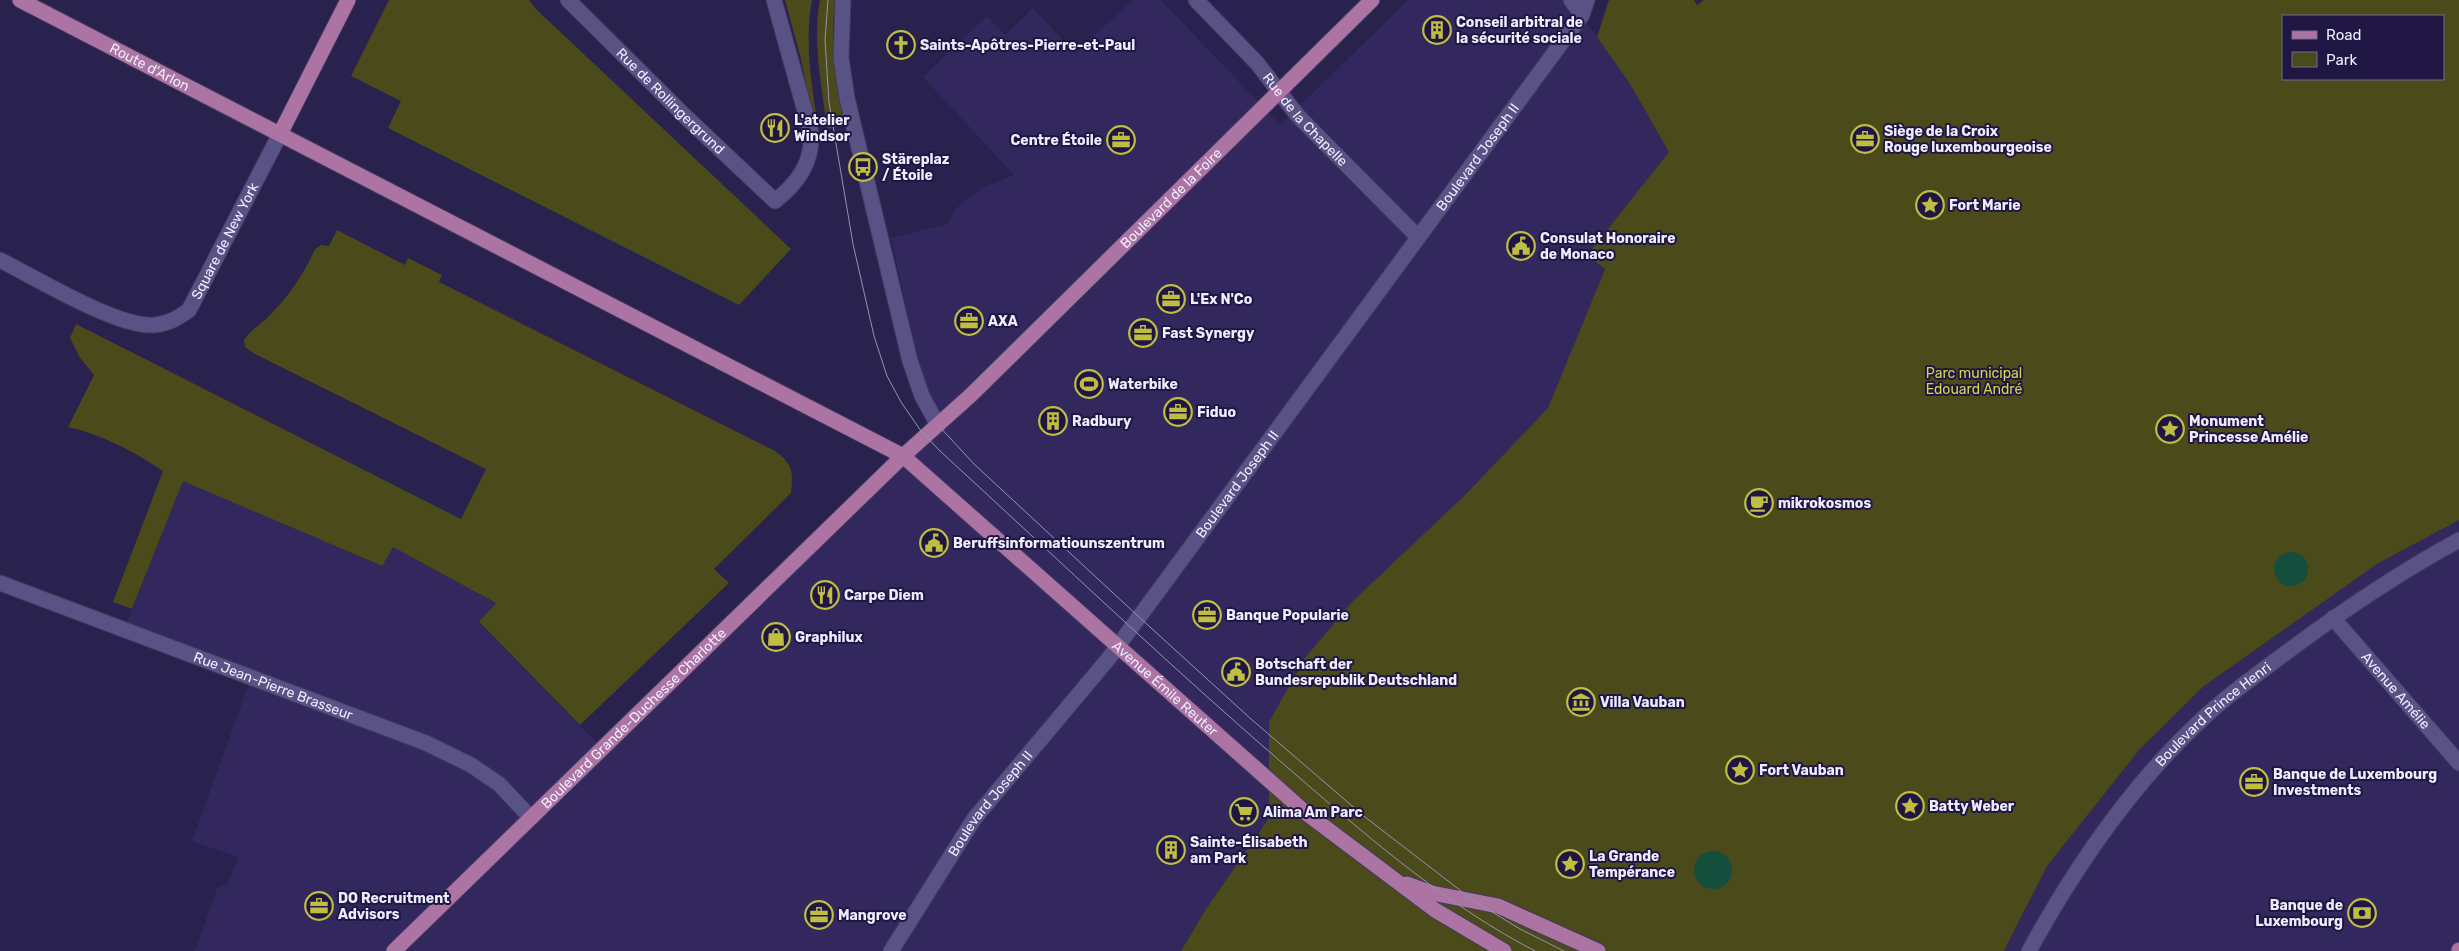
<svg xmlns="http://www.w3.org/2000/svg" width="2459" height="951" font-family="Rubik,sans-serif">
  <rect width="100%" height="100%" fill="#29214e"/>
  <!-- built -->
  <path fill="#32285d" d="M1133 0H1161L1280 125 1408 0H1571L1630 84 1670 152 1587 255 1605 269 1548 408 1465 495 1269 722V818L1206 909 1181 951H195L217 888 228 884 238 857 192 841 251 678 124 630 183 480 381 566 393 547 496 603 479 623 602 748 938 425 918 359 891 238 948 224 954 211 966 199 984 187 1014 175 923 77 987 16 1005 35 1033 8 1075 53Z
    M2459 520V951H2004L2047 866 2140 749 2204 686 2377 564Z"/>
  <!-- green -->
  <path fill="#4a4a1b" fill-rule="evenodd" d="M389 0H529L538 11 791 249 739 305 388 128 401 101 351 76Z
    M785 0H812C804 43 812 89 819 131L813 120 801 59Z
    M820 0H836C828 42 837 84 846 125L827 129C822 87 812 42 820 0Z
    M1609 0H1694L1697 5 1704 0H2459V520L2377 564 2204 686 2140 749 2047 866 2004 951H1181L1206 909 1269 818V722L1305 658 1352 602 1465 495 1548 408 1605 269 1587 255 1669 152 1630 84 1597 37ZM2283 16H2443V79H2283Z
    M337 230 405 265 408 258 442 275 439 282 775 451C793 464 793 471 791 493L714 569 729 583 580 725 479 622 496 603 393 547 382 566 183 481 132 609 113 602 163 471C133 451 103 435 68 427L94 375 80 358 70 338 76 324 461 519 486 469 255 354 245 347 244 340C251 330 261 324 269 316 289 296 304 274 315 249L321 245 329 246Z"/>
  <!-- water -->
  <path fill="#144e3d" d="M2274 569a17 17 0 1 1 34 0a17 17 0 1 1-34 0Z
    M1694 870a19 19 0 1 1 38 0a19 19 0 1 1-38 0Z"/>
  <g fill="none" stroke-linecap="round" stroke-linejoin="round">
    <defs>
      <g id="minor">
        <path id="s1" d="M568 0 687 118 775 201C797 184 813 163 811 133L774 0"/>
        <path d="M843 0 841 58 847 98 910 361 922 396 938 425"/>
        <path id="s2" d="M1196 0 1257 63 1298 116 1418 237"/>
        <path d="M1571 0 1582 15"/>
        <path id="s3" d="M0 260C36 278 118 328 154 325 168 324 178 318 189 310L280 134"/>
        <path id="s4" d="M0 583 426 743 471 765 499 784 531 818"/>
      </g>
      <g id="secondary">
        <path id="s5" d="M2333 618 2459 763"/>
        <path id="s6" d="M891 951 974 819 1109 658 1582 15 1587 0"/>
        <path id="s7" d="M2029 951C2074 869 2128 789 2197 724 2226 696 2259 673 2291 649 2345 609 2400 572 2459 540"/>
      </g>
      <g id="primary">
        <path id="s8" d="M20 0 903 456 1306 813 1435 910 1504 951"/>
        <path d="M280 134 348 0"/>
        <path d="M1407 884 1432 893 1498 906 1598 951"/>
        <path id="s9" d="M394 951 903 456 971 395 1372 0"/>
        <path d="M2459 951V950"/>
      </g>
    </defs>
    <!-- minor casing -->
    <use href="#minor" stroke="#43395f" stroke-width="17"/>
    <!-- secondary casing -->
    <use href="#secondary" stroke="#43395f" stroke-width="17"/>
    <!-- primary casing -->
    <use href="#primary" stroke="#43395f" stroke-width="17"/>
    <!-- minor -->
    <use href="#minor" stroke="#595285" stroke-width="15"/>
    <!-- secondary -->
    <use href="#secondary" stroke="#595285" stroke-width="15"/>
    <!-- primary -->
    <use href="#primary" stroke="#ac74a3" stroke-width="15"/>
    <!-- tram -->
    <path stroke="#9692b0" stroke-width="1" d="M828 0 825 40 829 102 853 244 874 336 887 376 901 402 921 431 940 451C1060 561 1178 674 1302 780 1375 843 1450 907 1535 951
      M938 425 974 464 1139 617 1251 719 1365 817 1474 901 1520 929 1564 951"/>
  </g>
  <!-- icons -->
  <defs>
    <symbol id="building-ring" viewBox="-11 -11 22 22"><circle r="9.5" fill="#201643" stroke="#bfbe41" stroke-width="1.5"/><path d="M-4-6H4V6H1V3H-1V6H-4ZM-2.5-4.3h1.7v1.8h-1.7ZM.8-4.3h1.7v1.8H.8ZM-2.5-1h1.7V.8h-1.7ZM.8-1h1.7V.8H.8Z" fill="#bfbe41"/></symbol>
    <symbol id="church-ring" viewBox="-11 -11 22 22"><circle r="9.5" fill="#201643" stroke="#bfbe41" stroke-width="1.5"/><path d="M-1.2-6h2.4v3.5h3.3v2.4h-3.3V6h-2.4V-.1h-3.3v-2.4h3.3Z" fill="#bfbe41"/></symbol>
    <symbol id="restaurant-ring" viewBox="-11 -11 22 22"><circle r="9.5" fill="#201643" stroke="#bfbe41" stroke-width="1.5"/><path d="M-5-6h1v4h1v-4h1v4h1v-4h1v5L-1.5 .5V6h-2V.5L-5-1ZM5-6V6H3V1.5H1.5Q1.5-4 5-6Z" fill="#bfbe41"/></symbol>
    <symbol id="office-ring" viewBox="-11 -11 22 22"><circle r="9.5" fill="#201643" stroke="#bfbe41" stroke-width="1.5"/><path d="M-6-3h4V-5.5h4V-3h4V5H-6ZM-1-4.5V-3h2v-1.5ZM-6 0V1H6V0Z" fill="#bfbe41"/></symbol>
    <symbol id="bus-ring" viewBox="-11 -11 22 22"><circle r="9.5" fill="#201643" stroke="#bfbe41" stroke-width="1.5"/><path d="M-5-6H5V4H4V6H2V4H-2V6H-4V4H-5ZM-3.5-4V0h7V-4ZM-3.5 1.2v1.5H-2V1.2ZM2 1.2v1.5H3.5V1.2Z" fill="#bfbe41"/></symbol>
    <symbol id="sight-ring" viewBox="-11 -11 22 22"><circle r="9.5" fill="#201643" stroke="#bfbe41" stroke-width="1.5"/><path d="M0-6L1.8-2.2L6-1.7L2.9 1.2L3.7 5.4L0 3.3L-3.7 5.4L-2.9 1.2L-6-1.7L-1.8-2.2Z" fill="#bfbe41"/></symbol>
    <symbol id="civic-ring" viewBox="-11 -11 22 22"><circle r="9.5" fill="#201643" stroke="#bfbe41" stroke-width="1.5"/><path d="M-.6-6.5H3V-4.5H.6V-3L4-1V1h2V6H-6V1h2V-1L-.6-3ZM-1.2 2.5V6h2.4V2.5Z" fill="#bfbe41"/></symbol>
    <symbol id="stadium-ring" viewBox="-11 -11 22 22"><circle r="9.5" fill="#201643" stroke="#bfbe41" stroke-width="1.5"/><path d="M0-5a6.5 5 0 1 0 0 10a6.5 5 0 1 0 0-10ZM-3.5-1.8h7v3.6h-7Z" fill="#bfbe41"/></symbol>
    <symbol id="cafe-ring" viewBox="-11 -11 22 22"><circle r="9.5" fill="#201643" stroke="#bfbe41" stroke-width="1.5"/><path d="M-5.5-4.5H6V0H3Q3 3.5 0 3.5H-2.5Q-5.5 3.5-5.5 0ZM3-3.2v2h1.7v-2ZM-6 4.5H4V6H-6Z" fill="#bfbe41"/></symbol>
    <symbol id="shop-ring" viewBox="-11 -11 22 22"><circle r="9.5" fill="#201643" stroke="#bfbe41" stroke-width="1.5"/><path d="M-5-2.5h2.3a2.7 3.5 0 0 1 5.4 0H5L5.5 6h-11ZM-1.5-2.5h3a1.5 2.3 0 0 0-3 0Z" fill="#bfbe41"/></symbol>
    <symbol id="museum-ring" viewBox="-11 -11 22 22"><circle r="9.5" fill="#201643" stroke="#bfbe41" stroke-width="1.5"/><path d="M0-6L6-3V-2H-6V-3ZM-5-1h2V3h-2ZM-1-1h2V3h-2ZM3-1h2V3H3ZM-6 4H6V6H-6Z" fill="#bfbe41"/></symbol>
    <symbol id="supermarket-ring" viewBox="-11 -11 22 22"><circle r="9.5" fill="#201643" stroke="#bfbe41" stroke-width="1.5"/><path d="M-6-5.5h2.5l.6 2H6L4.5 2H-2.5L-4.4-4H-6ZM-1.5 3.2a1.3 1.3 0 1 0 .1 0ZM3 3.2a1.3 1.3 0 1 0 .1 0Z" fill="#bfbe41"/></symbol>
    <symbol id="bank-ring" viewBox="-11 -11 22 22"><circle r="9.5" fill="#201643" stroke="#bfbe41" stroke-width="1.5"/><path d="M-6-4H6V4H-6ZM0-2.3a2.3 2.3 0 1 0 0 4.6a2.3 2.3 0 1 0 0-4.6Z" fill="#bfbe41"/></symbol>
  </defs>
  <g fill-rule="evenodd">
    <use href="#building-ring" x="1421" y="14" width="32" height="32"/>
    <use href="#church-ring" x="885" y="29" width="32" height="32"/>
    <use href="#restaurant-ring" x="759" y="112" width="32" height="32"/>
    <use href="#office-ring" x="1849" y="123" width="32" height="32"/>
    <use href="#office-ring" x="1105" y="124" width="32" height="32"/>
    <use href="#bus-ring" x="847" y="151" width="32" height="32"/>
    <use href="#sight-ring" x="1914" y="189" width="32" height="32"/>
    <use href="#civic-ring" x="1505" y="230" width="32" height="32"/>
    <use href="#office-ring" x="1155" y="283" width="32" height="32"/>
    <use href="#office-ring" x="953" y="305" width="32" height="32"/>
    <use href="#office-ring" x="1127" y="317" width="32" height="32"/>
    <use href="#stadium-ring" x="1073" y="368" width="32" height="32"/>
    <use href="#office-ring" x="1162" y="396" width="32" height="32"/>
    <use href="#building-ring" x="1037" y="405" width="32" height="32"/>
    <use href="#sight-ring" x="2154" y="413" width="32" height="32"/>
    <use href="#cafe-ring" x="1743" y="487" width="32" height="32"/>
    <use href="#civic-ring" x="918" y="527" width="32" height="32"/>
    <use href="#restaurant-ring" x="809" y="579" width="32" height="32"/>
    <use href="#office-ring" x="1191" y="599" width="32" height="32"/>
    <use href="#shop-ring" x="760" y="621" width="32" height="32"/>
    <use href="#civic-ring" x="1220" y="656" width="32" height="32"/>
    <use href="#museum-ring" x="1565" y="686" width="32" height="32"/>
    <use href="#sight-ring" x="1724" y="754" width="32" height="32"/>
    <use href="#office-ring" x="2238" y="766" width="32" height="32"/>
    <use href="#sight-ring" x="1894" y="790" width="32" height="32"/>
    <use href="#supermarket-ring" x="1228" y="796" width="32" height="32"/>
    <use href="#building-ring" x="1155" y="834" width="32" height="32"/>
    <use href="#sight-ring" x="1554" y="848" width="32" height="32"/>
    <use href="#office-ring" x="303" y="890" width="32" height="32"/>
    <use href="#bank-ring" x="2346" y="897" width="32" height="32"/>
    <use href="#office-ring" x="803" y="899" width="32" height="32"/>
  </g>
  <g text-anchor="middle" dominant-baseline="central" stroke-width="4" stroke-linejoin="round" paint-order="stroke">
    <!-- poi labels -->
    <g font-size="14" font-weight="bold" fill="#eeecff" stroke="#201643" text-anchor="start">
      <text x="1456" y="22">Conseil arbitral de<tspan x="1456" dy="16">la sécurité sociale</tspan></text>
      <text x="920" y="45">Saints-Apôtres-Pierre-et-Paul</text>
      <text x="794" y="120">L'atelier<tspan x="794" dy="16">Windsor</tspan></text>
      <text x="1884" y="131">Siège de la Croix<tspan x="1884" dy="16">Rouge luxembourgeoise</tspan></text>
      <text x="1102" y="140" text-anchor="end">Centre Étoile</text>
      <text x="882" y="159">Stäreplaz<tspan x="882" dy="16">/ Étoile</tspan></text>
      <text x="1949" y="205">Fort Marie</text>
      <text x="1540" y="238">Consulat Honoraire<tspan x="1540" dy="16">de Monaco</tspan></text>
      <text x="1190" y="299">L'Ex N'Co</text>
      <text x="988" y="321">AXA</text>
      <text x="1162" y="333">Fast Synergy</text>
      <text x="1108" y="384">Waterbike</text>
      <text x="1197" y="412">Fiduo</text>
      <text x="1072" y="421">Radbury</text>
      <text x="2189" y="421">Monument<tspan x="2189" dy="16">Princesse Amélie</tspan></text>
      <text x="1778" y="503">mikrokosmos</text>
      <text x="953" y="543">Beruffsinformatiounszentrum</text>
      <text x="844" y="595">Carpe Diem</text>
      <text x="1226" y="615">Banque Popularie</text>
      <text x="795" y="637">Graphilux</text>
      <text x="1255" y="664">Botschaft der<tspan x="1255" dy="16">Bundesrepublik Deutschland</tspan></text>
      <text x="1600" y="702">Villa Vauban</text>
      <text x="1759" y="770">Fort Vauban</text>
      <text x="2273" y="774">Banque de Luxembourg<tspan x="2273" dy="16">Investments</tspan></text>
      <text x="1929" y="806">Batty Weber</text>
      <text x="1263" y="812">Alima Am Parc</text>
      <text x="1190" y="842">Sainte-Élisabeth<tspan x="1190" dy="16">am Park</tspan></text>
      <text x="1589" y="856">La Grande<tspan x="1589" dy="16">Tempérance</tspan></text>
      <text x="338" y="898">DO Recruitment<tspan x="338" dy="16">Advisors</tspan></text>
      <text x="2343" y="905" text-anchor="end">Banque de<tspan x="2343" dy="16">Luxembourg</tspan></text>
      <text x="838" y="915">Mangrove</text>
    </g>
    <!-- street labels -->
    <g font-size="14" fill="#eeecff" stroke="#201643">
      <text stroke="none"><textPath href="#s8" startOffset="146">Route d'Arlon</textPath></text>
      <text stroke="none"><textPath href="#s1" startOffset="144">Rue de Rollingergrund</textPath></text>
      <text stroke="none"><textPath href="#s2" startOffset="162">Rue de la Chapelle</textPath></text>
      <text stroke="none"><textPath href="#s6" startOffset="988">Boulevard Joseph II</textPath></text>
      <text stroke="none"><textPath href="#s9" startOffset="1082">Boulevard de la Foire</textPath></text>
      <text stroke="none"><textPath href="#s3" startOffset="285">Square de New York</textPath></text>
      <text stroke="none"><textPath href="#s6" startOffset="582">Boulevard Joseph II</textPath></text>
      <text stroke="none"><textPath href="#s4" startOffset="292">Rue Jean-Pierre Brasseur</textPath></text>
      <text stroke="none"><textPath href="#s8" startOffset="1344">Avenue Émile Reuter</textPath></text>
      <text stroke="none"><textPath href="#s5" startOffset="96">Avenue Amélie</textPath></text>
      <text stroke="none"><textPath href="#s7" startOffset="302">Boulevard Prince Henri</textPath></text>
      <text stroke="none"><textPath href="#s9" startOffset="334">Boulevard Grande-Duchesse Charlotte</textPath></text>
      <text stroke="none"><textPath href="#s6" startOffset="178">Boulevard Joseph II</textPath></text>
    </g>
    <!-- park labels -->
    <g font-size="14" fill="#d6d549" stroke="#201643">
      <text x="1974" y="373">Parc municipal<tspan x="1974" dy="16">Edouard André</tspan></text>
    </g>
  </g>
  <!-- legend -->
  <rect x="2282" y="15" width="162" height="65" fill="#201643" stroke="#726c8e"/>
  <rect x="2292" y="31" width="25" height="8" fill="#ac74a3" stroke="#726c8e"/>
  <text x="2326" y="40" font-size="15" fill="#eeecff">Road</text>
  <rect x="2292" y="52" width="25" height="15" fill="#4a4a1b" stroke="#726c8e"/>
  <text x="2326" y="65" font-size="15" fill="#eeecff">Park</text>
</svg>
